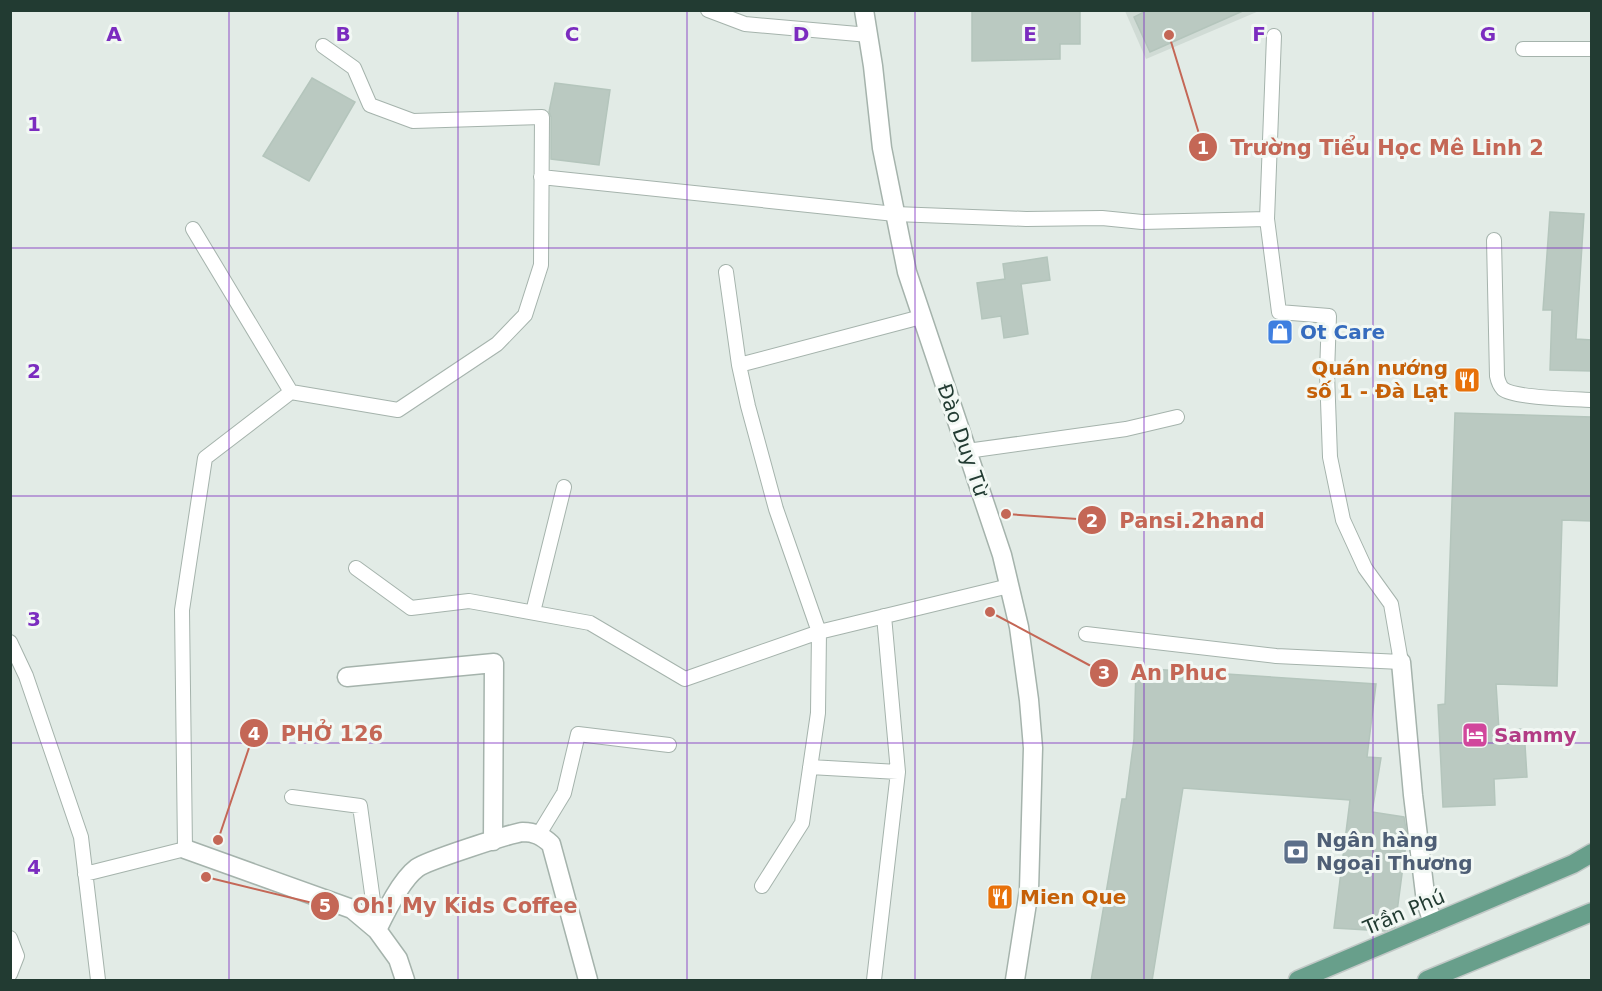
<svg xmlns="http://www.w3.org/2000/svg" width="1602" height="991" font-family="'DejaVu Sans',sans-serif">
  <rect width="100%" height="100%" fill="#e2ebe6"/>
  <!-- built -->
  <path fill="#d0dbd5" d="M1125 11H1259L1146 59Z"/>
  <!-- building -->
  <path fill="#bac9c1" stroke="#b4c5bc" stroke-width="1.5" d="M972 10H1080V44H1060V59L972 61Z
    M1148 10H1245L1150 52 1134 17Z
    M312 78 355 102 309 181 263 156Z
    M555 83 610 90 599 165 551 159V117L549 112Z
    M1550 212 1584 214 1576 339 1592 340V371L1550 370 1552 310H1543Z
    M1047 257 1050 280 1021 284 1028 334 1004 338 1001 316 982 319 977 283 1005 279 1003 264Z
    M1455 413 1592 417V521L1562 520 1557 686 1496 684 1499 730 1524 729 1527 777 1494 779 1495 805 1443 807 1438 705 1445 704Z
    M1136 668 1376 684 1367 757 1381 758 1372 812 1404 817 1407 836 1395 927 1385 931 1334 928 1350 800 1183 788 1152 981H1091L1122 799H1126L1134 739Z"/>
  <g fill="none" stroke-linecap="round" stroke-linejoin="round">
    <defs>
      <path id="service" d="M708 10 745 24 869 35
        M1523 49H1592
        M541 177 895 214 1026 219 1102 218 1142 222 1267 219
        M193 229 291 392
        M1494 240 1497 376C1498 381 1499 385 1503 389 1514 398 1575 399 1592 400
        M726 272 739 365 748 406 776 509 819 632 818 713 802 823 762 886
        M739 365 921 317
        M967 451 1126 429 1177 417
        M356 568 411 608 469 601 590 623 685 679 819 632 1009 586
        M533 612 564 487
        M1086 634 1276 656 1401 662 1391 604 1365 568 1343 520 1330 457 1327 373 1329 316 1279 312 1267 219 1274 36
        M10 642 26 676 81 837 98 980
        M810 767 898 772
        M292 797 360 806 377 930
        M539 834 564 793 578 734 669 745
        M85 874 185 849 182 610 205 458 291 392 398 410 497 344 525 315 541 265 542 117 413 121 370 105 354 68 323 46
        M10 938 17 956 10 974
        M874 980 898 772 884 616"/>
      <path id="minor" d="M864 10 873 66 882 148 907 272 1002 555 1019 627 1029 700 1033 748 1029 890 1015 980
        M1401 662 1413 795 1426 902 1433 923
        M347 677 494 663 493 841
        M185 849 352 909 377 930 398 959 405 980
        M377 930C386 911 401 880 417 868 426 861 512 833 523 832 535 832 542 836 551 844L588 980"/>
      <path id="primary" d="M1298 980 1573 864 1592 853
        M1427 980 1592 912"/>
    </defs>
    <!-- service casing -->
    <use href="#service" stroke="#a5b3ac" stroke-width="16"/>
    <!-- minor casing -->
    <use href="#minor" stroke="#a5b3ac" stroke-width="21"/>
    <!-- primary casing -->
    <use href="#primary" stroke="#c1c8c6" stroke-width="21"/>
    <!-- service -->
    <use href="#service" stroke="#fff" stroke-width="14"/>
    <!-- minor -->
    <use href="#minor" stroke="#fff" stroke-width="18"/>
    <!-- primary -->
    <use href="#primary" stroke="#689f8b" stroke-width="18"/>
  </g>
  <!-- grid -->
  <path fill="none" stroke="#7b2cbf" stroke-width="1.5" stroke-opacity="0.55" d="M229 10V980M458 10V980M687 10V980M915 10V980M1144 10V980M1373 10V980M10 248H1592M10 496H1592M10 743H1592"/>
  <!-- icons -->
  <defs>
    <symbol id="shop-square" viewBox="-11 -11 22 22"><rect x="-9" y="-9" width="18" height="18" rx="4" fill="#3f7fe0" stroke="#f2f8f4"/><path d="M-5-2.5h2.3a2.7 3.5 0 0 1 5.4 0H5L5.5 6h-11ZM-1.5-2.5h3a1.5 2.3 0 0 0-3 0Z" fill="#fff"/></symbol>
    <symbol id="restaurant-square" viewBox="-11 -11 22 22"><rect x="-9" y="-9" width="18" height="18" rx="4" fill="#e8710a" stroke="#f2f8f4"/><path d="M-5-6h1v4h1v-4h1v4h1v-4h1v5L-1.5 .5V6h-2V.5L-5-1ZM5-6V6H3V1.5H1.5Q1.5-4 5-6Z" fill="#fff"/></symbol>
    <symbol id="hotel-square" viewBox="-11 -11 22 22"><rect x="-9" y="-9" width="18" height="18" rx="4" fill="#d1479c" stroke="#f2f8f4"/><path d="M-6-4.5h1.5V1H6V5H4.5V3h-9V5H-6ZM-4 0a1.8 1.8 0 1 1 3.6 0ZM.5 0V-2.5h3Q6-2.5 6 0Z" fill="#fff"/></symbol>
    <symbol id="bank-square" viewBox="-11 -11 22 22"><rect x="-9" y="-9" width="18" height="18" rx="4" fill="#5c6f8a" stroke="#f2f8f4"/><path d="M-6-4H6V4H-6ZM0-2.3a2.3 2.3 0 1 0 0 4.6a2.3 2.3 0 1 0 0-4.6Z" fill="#fff"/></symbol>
  </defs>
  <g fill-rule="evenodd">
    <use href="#shop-square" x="1265" y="317" width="30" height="30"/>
    <use href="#restaurant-square" x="1452" y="365" width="30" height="30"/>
    <use href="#hotel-square" x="1460" y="720" width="30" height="30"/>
    <use href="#bank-square" x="1281" y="837" width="30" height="30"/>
    <use href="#restaurant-square" x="985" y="882" width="30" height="30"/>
  </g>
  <g text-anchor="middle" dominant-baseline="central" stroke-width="6" stroke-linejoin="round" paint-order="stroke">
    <!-- shop labels -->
    <g font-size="20" font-weight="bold" fill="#366cbe" stroke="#f2f8f4" text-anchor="start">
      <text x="1300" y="332">Ot Care</text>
    </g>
    <!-- food labels -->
    <g font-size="20" font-weight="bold" fill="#c56008" stroke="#f2f8f4" text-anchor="end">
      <text x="1448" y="368">Quán nướng<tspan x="1448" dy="23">số 1 - Đà Lạt</tspan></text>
      <text x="1020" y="897" text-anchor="start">Mien Que</text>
    </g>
    <!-- street labels -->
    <g font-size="20" fill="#223b32" stroke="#f2f8f4">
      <text transform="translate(963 440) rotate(71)">Đào Duy Từ</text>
      <text transform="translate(1404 912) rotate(-23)">Trần Phú</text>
    </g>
    <!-- hotel labels -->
    <g font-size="20" font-weight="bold" fill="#b23c85" stroke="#f2f8f4" text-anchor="start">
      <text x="1494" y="735">Sammy</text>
    </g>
    <!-- service labels -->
    <g font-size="20" font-weight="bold" fill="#4e5e75" stroke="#f2f8f4" text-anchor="start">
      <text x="1316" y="840">Ngân hàng<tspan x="1316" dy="23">Ngoại Thương</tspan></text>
    </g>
  </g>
  <g font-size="20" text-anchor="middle" font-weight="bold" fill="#7b2cbf" stroke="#f2f8f4" stroke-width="6" stroke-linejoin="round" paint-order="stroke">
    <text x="114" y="41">A</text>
    <text x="343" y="41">B</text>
    <text x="572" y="41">C</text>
    <text x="801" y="41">D</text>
    <text x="1030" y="41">E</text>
    <text x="1259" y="41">F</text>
    <text x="1488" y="41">G</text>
    <text x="34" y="131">1</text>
    <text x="34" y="378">2</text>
    <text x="34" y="626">3</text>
    <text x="34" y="874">4</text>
  </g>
  <!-- callouts -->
  <path fill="none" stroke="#c46756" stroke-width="2" d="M1169 35L1203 147M1006 514L1092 520M990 612L1104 673M218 840L254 733M206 877L325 906"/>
  <g fill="#c46756" stroke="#f2f8f4" stroke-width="2">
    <circle cx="1169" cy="35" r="6"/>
    <circle cx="1006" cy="514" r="6"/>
    <circle cx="990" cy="612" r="6"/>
    <circle cx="218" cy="840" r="6"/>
    <circle cx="206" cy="877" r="6"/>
    <circle cx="1203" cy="147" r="15"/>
    <circle cx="1092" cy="520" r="15"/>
    <circle cx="1104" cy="673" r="15"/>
    <circle cx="254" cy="733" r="15"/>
    <circle cx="325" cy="906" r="15"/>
  </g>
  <g font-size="18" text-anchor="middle" font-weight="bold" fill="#fff">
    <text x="1203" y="154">1</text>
    <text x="1092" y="527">2</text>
    <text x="1104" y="679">3</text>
    <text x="254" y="740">4</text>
    <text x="325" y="912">5</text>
  </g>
  <g font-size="21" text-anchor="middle" font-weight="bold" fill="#c46756" stroke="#f2f8f4" stroke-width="6" stroke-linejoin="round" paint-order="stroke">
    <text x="1387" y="155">Trường Tiểu Học Mê Linh 2</text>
    <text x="1192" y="528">Pansi.2hand</text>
    <text x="1179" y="680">An Phuc</text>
    <text x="332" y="741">PHỞ 126</text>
    <text x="465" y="913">Oh! My Kids Coffee</text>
  </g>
  <!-- border -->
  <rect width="1602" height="991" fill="none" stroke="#223b32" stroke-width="24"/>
</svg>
